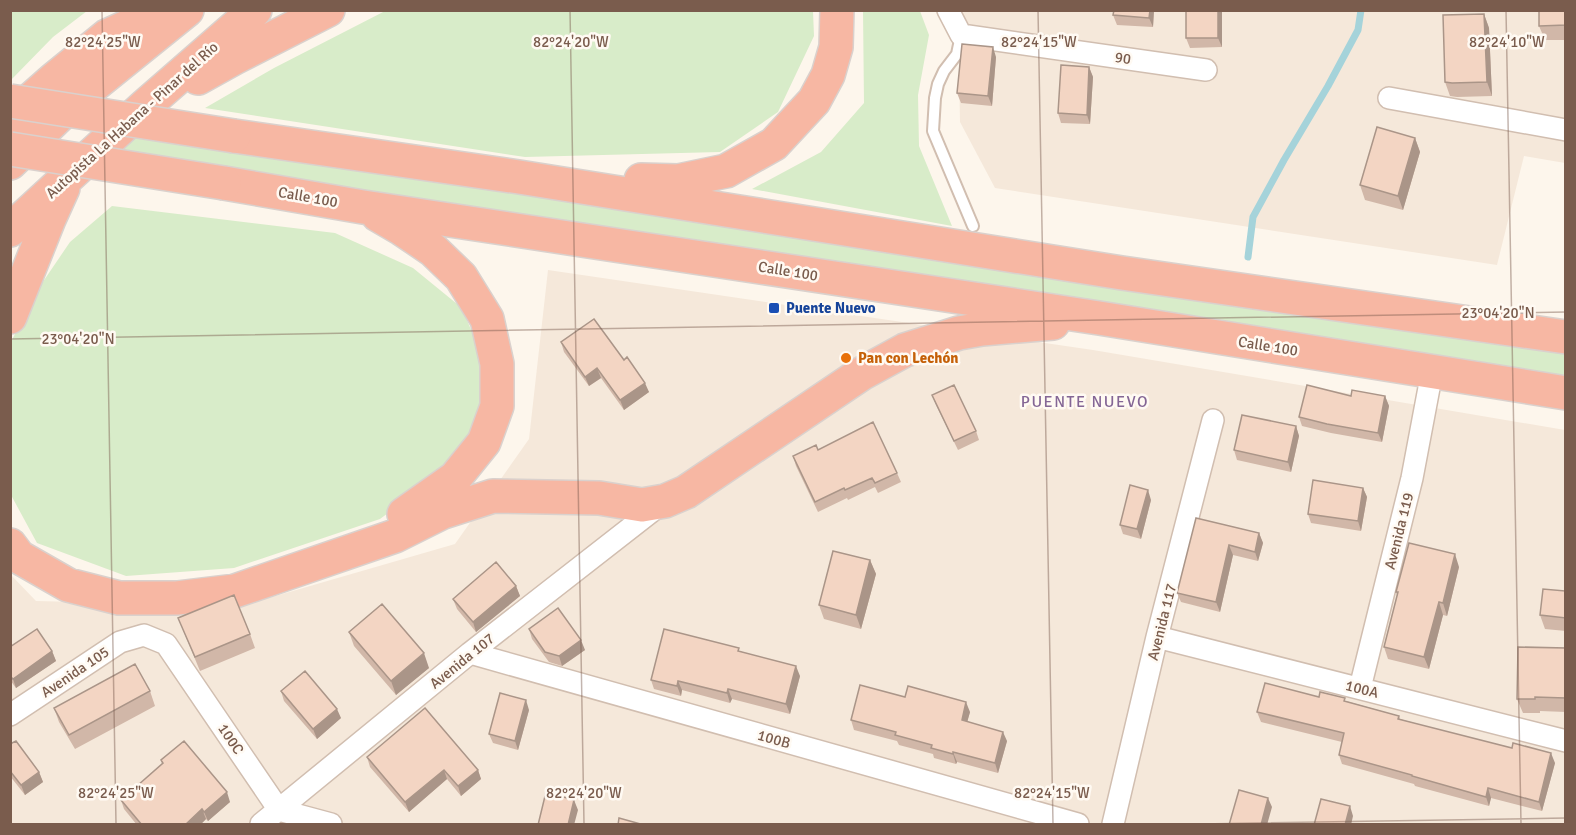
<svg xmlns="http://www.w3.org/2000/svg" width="1576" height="835" font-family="Signika,sans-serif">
  <rect width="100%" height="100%" fill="#fdf6ec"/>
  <!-- residential -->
  <path fill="#f5e8da" d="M958 11H1565V163L1524 156 1497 265 995 188 960 122Z
    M548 270 1093 350 1565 430V824H11L10 574 36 601 241 606 455 544 529 439Z"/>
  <!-- green -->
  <path fill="#d8ecc9" d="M11 10H87V11L53 37 11 80Z
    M387 10 813 11 814 36 778 112 720 152 525 157 205 108 274 68Z
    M863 11H920L929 35 918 95 919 146 952 226 752 189 821 152 864 103Z
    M137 134 1565 350V381L118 152Z
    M112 206 335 233 413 268 462 308 481 354 483 398 470 438 426 485 380 519 234 568 126 576 37 543 11 495 10 347 12 340 36 292 70 242Z"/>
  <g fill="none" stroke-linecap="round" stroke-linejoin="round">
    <!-- stream -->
    <path stroke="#a5d3da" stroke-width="7" d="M1248 257 1253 217 1284 160 1328 86 1358 30 1361 10"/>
    <defs>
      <path id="lane" d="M961 35 957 54 944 71 938 84 935 98 933 131 973 226"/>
      <path id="street" d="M948 10 961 35 1206 70
        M1389 98 1566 130
        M1157 637 1566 741
        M470 653 1078 824
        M1360 688 1412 478 1432 372
        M10 715 120 642 144 635 166 644 279 810 331 824
        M261 824 470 653 661 504
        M1113 824 1157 637 1213 420"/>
      <path id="highway" d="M198 78 234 58 328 10
        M10 118 53 80 107 36 164 10
        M234 136 519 177 1122 273 1566 337
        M10 163 73 102 187 10
        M641 180 678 181 726 171 774 144 814 101 828 75 836 47 837 10
        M224 183 363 207 1099 318 1566 393
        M378 215 402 229 433 250 461 277 487 319 497 364V406L484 442 455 478 404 514
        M10 230 146 105 255 10
        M10 317 49 219 63 188
        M10 545 19 557 68 585 119 598H177L235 591 395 536 443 512 493 496 599 498 642 505 665 501 686 492 861 374 905 350 959 333 982 329 1053 323"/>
    </defs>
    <!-- lane casing -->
    <use href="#lane" stroke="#d1beb0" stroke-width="14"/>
    <!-- street casing -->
    <use href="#street" stroke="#d1beb0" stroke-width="24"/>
    <!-- highway casing -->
    <use href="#highway" stroke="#dad1cd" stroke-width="36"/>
    <!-- lane -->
    <use href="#lane" stroke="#fff" stroke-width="10"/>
    <!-- street -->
    <use href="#street" stroke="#fff" stroke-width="21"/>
    <!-- highway -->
    <use href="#highway" stroke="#f7b7a3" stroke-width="33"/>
    <defs>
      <path id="highway-bridge" d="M10 101 234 136
        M10 149 224 183"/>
    </defs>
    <!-- highway-bridge casing -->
    <use href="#highway-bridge" stroke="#dad1cd" stroke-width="36" stroke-linecap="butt"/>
    <!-- highway-bridge -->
    <use href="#highway-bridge" stroke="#f7b7a3" stroke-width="33"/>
  </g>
  <!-- wall -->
  <path fill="#d1b7a8" d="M1154 10 1153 27 1117 25 1113 15Z
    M1222 10V47L1190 48 1186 38Z
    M1566 10V40H1545L1539 26Z
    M1484 14 1489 28 1492 96 1457 97 1450 96 1445 82Z
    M996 57 992 106 961 103 957 93Z
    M1089 67 1093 77 1090 124 1061 123 1058 113Z
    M1415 138 1420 152 1403 210 1365 200 1360 185Z
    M561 342 624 360 649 392 624 410 601 378 589 386 564 352Z
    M932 395 976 431 979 440 958 450 936 405Z
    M1351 396H1385L1389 406 1382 442 1331 433 1302 426 1299 417Z
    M1296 426 1299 436 1291 472 1237 460 1234 450Z
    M818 450 897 473 901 482 878 493 875 487 848 500 847 498 818 512 796 466 793 456Z
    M1363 488 1367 497 1361 531 1311 523 1308 514Z
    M1151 500 1141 539 1123 534 1120 525Z
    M1196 518 1259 533 1263 543 1258 561 1233 555 1220 612 1181 602 1177 593Z
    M870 560 876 574 861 629 824 619 819 605Z
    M1459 567 1447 616 1443 615 1429 669 1388 659 1384 647 1397 595 1396 592Z
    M516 586 520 596 476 632 457 609 453 599Z
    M1566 587V631L1545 629 1540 615 1565 591Z
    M178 618 250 634 255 648 200 671Z
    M529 629 585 650 562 666 549 662 532 639Z
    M349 632 429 668 396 695 354 646Z
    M10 647 52 651 56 661 16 688 10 680Z
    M1566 648V712L1540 711V713H1523L1517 699Z
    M740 651 800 676 790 714 732 699 730 703 682 690 681 696 654 689 651 680Z
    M150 691 155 706 75 749 59 722 54 708Z
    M281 691 341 718 317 739 284 701Z
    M905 697 970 712 967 722 1007 741 998 773 957 762 956 764 934 758 933 754 899 745 897 741 854 730 851 720Z
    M1346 701 1399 716 1400 719 1555 763 1542 811 1491 798 1489 806 1415 786 1414 784 1342 764 1339 755 1342 742 1261 722 1257 712Z
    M529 710 518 750 493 743 489 734Z
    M10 744 39 772 43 782 25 795 10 776Z
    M367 757 478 770 481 779 461 796 447 779 409 812 370 767Z
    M161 760 230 802 208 821 206 819 200 825H137L124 809 121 800 162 764Z"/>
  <!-- shaded-wall -->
  <path fill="#aa9588" d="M1150 10H1154L1153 27 1149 18Z
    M1218 10H1222V47L1218 38Z
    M1484 14 1489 28 1492 96 1487 82Z
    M993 47 996 57 992 106 988 96Z
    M1089 67 1093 77 1090 124 1087 115Z
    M1415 138 1420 152 1403 210 1398 196Z
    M597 368 601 378 589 386 585 377Z
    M645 383 649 392 624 410 620 400Z
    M1385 396 1389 406 1382 442 1378 433Z
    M1296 426 1299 436 1291 472 1288 462Z
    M1363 488 1367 497 1361 531 1358 521Z
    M1148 490 1151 500 1141 539 1137 529Z
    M1259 533 1263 543 1258 561 1255 552Z
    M1229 545 1233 555 1220 612 1216 602Z
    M1455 554 1459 567 1447 616 1443 603Z
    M870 560 876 574 861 629 856 615Z
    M516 586 520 596 476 632 473 622Z
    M1439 602 1443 615 1429 669 1424 657Z
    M581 640 585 650 562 666 559 656Z
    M52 651 56 661 16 688 13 679Z
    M424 653 429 668 396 695 391 681Z
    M796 666 800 676 790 714 786 704Z
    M678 681 682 690 681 696 677 686Z
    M728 689 732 699 730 703 727 693Z
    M526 700 529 710 518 750 515 741Z
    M966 702 970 712 965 730 962 720Z
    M337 709 341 718 317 739 313 729Z
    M1003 732 1007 741 998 773 995 763Z
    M953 752 957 762 956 764 953 754Z
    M1551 753 1555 763 1542 811 1539 802Z
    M444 770 447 779 409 812 405 802Z
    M478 770 481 779 461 796 458 786Z
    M39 772 43 782 25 795 21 785Z
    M1488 788 1491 798 1489 806 1486 797Z
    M227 792 230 802 208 821 204 812Z
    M1268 798 1272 807 1267 825H1261Z
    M574 800 578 810 574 825H568Z
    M1350 806 1353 816 1351 825H1345Z
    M202 809 206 819 200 825H185Z"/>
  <!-- building -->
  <path fill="#f3d5c3" stroke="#aa9588" stroke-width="1.5" d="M1114 10H1150L1149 18 1113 15Z
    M1186 10H1218V38H1186Z
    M1539 10H1566V25L1539 26Z
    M1484 14 1487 82 1452 83 1445 82 1443 15Z
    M962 44 993 47 988 96 957 93Z
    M1061 65 1089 67 1087 115 1058 113Z
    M1377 127 1415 138 1398 196 1360 185Z
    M594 319 624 360 627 357 645 383 620 400 597 368 585 377 561 342Z
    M954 385 976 431 954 441 932 395Z
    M1307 385 1351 396 1352 390 1385 396 1378 433 1327 424 1299 417Z
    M1242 415 1296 426 1288 462 1234 450Z
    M873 422 897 473 875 483 872 478 845 490 844 488 815 502 793 456 816 445 818 450Z
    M1313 480 1363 488 1358 521 1308 514Z
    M1130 485 1148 490 1137 529 1120 525Z
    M1196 518 1259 533 1255 552 1229 545 1216 602 1177 593Z
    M1409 543 1455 554 1443 603 1439 602 1424 657 1384 647 1398 592H1396Z
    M833 551 870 560 856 615 819 605Z
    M496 562 516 586 473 622 453 599Z
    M1566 587V618L1540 615 1543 589 1565 591Z
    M234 595 250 634 195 657 178 618Z
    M382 604 424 653 391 681 349 632Z
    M558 608 581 640 559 656 545 652 529 629Z
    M37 629 52 651 13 679 10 676V647Z
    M664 629 739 648 738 651 796 666 786 704 728 689 727 693 678 681 677 686 651 680Z
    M1518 647 1566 648V698L1535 697V699H1517Z
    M135 664 150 691 69 735 54 708Z
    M305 671 337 709 313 729 281 691Z
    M1265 683 1319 697 1320 692 1345 698 1344 701 1399 716 1398 719 1512 748 1513 743 1551 753 1539 802 1488 788 1486 797 1412 776V775L1339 755 1344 733 1257 712Z
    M860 685 905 697 908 686 966 702 962 720 1003 732 995 763 953 752V754L931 748 932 745 895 735 896 732 851 720Z
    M500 693 526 700 515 741 489 734Z
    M425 708 478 770 458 786 444 770 405 802 367 757Z
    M16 741 39 772 21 785 10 771V744Z
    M184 741 227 792 204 812 202 809 185 825H142L121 800 163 763 161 760Z
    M1239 790 1268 798 1261 825H1229Z
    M546 792 574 800 568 825H538Z
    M1321 799 1350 806 1345 825H1314Z
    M619 818 644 825H618Z"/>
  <!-- ticks -->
  <path fill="none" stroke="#7a5c4d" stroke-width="1.5" stroke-opacity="0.45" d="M102 10 116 824M570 10 584 824M1038 10 1053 824M1506 10 1521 824M10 339 1566 312M1200 824 1566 818"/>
  <!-- markers -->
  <rect fill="#1a4fb4" stroke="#fffaf3" stroke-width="2" x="768" y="302" width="12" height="12" rx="3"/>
  <circle fill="#e8710a" stroke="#fffaf3" stroke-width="2" cx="846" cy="358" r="6"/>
  <g text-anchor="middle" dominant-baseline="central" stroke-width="5" stroke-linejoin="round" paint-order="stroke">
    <!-- street labels -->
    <g font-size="15" fill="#7a5c4d" stroke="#fffaf3">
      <text transform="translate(1123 58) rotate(8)">90</text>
      <text transform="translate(132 120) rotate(-42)">Autopista La Habana - Pinar del Río</text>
      <text transform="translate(308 197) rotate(10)">Calle 100</text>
      <text transform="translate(788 271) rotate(9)">Calle 100</text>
      <text transform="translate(1268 346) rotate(9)">Calle 100</text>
      <text transform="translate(1399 531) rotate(-76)">Avenida 119</text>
      <text transform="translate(1162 622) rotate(-76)">Avenida 117</text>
      <text transform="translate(462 661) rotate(-39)">Avenida 107</text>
      <text transform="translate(75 672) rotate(-34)">Avenida 105</text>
      <text transform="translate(1362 689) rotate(14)">100A</text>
      <text transform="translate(231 739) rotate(56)">100C</text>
      <text transform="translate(774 739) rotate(16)">100B</text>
    </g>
    <!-- transit labels -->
    <g font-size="15" font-weight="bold" fill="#164399" stroke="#fffaf3" text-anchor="start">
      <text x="786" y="308">Puente Nuevo</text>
    </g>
    <!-- food labels -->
    <g font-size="15" font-weight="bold" fill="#c56008" stroke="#fffaf3" text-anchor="start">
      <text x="858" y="358">Pan con Lechón</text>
    </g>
    <!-- neighbourhood labels -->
    <g font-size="16" letter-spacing="1.5" fill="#846695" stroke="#fffaf3">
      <text x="1085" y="402">PUENTE NUEVO</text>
    </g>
  </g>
  <g font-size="15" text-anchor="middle" fill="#7a5c4d" stroke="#fffaf3" stroke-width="5" stroke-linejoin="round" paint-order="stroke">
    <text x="103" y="47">82°24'25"W</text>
    <text x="571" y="47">82°24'20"W</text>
    <text x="1039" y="47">82°24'15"W</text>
    <text x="1507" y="47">82°24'10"W</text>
    <text x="1498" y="318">23°04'20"N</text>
    <text x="78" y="344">23°04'20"N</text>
    <text x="116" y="798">82°24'25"W</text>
    <text x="584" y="798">82°24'20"W</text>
    <text x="1052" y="798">82°24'15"W</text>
  </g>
  <!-- border -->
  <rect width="1576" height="835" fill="none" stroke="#7a5c4d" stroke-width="24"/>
</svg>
